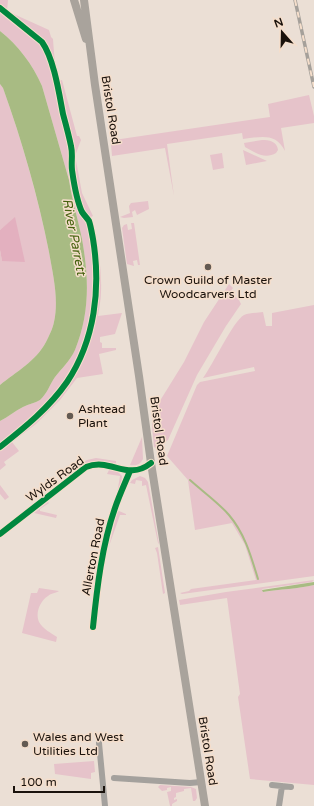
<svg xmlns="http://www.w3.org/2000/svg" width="314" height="806" font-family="'Varela Round',sans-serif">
  <rect width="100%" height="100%" fill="#ebdfd5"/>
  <!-- green -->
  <path fill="#e6c3ca" d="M0 0H8L7 11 49 30 51 37 53 39C54 54 55 66 59 81L62 80 77 136H79L81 140 75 156 77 166 82 193 93 216 91 217C97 241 102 266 101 292 101 300 99 308 98 316L122 313 115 334 100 337V342L102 343V348H116V350L99 354 103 374 77 378 60 400 36 424 12 442 19 451 4 462 6 465 0 470V421C8 417 15 411 23 407 29 404 35 403 40 400 47 394 50 384 55 377 62 368 70 361 75 350 90 313 89 278 82 239 78 219 72 200 69 180L42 86C33 65 18 45 0 31V11L2 13 4 12 0 7Z
    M0 84 3 88C22 141 38 197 49 252 53 275 59 299 54 322 53 328 49 336 46 342 36 361 16 372 0 385V250L2 261 15 218 0 230Z
    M309 95 314 116V123L281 128 285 151C276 132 260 137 243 139L242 133 167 144 174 196 165 148 112 156 111 144 115 143 114 140 270 117 268 104Z
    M262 140C269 140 277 141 278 150L276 153C265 160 254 152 245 147L244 143Z
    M243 150 267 161 246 165Z
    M222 153 224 168 213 170 210 155Z
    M148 201 149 209 137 215 135 210 132 212 133 217 124 218 120 217 130 213 129 206 131 203Z
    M131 223H134L140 265H138L137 260 133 261 134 266 127 264 122 228 124 225 127 224 128 230 132 229Z
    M229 284 233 288 230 292 239 300 241 304 226 326 197 375 168 440 156 448 154 447 152 426 153 412 184 362 204 322Z
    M314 305V576L182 594 180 593 189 591 191 589 256 580 245 545 232 523 195 530 188 480 167 456 197 385 200 382 255 371 254 367 203 378C213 365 233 321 244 315 249 313 257 313 263 312L266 326H272V313Z
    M142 437 143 459C140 465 136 466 130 465Z
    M96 458 116 461V463L114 464C108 462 102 460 95 461 88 461 83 468 77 466L87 460Z
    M109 470 118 472 122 476 121 486 117 494 120 476 107 474Z
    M140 476 145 478 148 482 159 544 158 543 146 485 142 486V481L136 480 135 484 130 483 132 480Z
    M0 485 9 497 5 500 0 494Z
    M48 502 49 503 40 509V511L57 515 56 518 34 513Z
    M119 511 126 514V515H120L109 546 117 512Z
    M158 547 165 593 163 594 157 553 155 548Z
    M314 580 312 582 262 589 264 592C280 589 298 589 314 585V785L250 779 238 697 240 694 227 598 180 605 179 600 226 592Z
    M39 588 59 591C56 593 51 593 48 596 40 601 35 613 39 622 43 629 51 633 57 637L56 642 22 633 31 593H37Z
    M94 761 95 772 91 773V779L55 774 54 764Z
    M160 785 191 787 196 789 197 798 195 801H193L191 788 184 789V791L176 793V797L174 798V800L177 799V801L172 804V806H170L167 792 171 791V787L167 788V790L162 791 158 787Z"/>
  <!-- forest -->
  <path fill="#e3b0bf" d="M15 217 25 262 2 261 0 250V230Z"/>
  <!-- water -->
  <path fill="#a8bb83" d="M0 31C18 45 33 65 42 86L69 180C72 200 78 219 82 239 89 278 90 313 75 350 70 361 62 368 55 377 50 384 47 394 40 400 35 403 29 404 23 407 15 411 8 417 0 421V385C16 372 36 361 46 342 49 336 53 328 54 322 59 299 53 275 49 252 38 196 22 141 3 88L0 84Z
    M314 582V585C298 589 280 589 263 592L262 590Z"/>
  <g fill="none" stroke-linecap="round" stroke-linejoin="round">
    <!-- stream -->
    <path stroke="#a8bb83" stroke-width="2" d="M190 480C202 491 219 503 229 515 245 534 251 556 258 579"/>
    <!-- minor -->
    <path stroke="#a4a19d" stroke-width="6" d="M0 534 86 467C111 457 127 482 151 463
      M93 627C97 588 102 545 115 508 119 496 125 483 130 471
      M99 743 105 806
      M114 778 190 783 201 782
      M272 785 291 787
      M279 806 282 786"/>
    <!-- major -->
    <path stroke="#a9a39c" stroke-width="8" d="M74 0 86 39
      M84 0 95 85 139 376 151 463 205 806"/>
    <defs>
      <path id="rail" d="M295 0 314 87"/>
    </defs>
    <!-- rail casing -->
    <use href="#rail" stroke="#a5a09a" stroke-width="3.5"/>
    <!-- rail -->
    <use href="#rail" stroke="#f5decb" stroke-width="2" stroke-dasharray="6" stroke-linecap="butt"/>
    <defs>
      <path id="cycleway" d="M0 8 42 42C54 59 59 93 63 114 66 125 69 136 71 146 73 154 71 162 72 170 74 184 76 199 82 212 84 215 87 218 89 221 91 227 92 234 93 239 101 288 95 340 67 382 49 408 24 428 0 447
        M0 534 86 467C111 457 127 482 151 463
        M93 627C97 588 102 545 115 508 119 496 125 483 130 471"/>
    </defs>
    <!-- cycleway casing -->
    <use href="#cycleway" stroke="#f5decb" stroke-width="8"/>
    <!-- cycleway -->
    <use href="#cycleway" stroke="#00873e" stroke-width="6"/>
  </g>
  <!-- markers -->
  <g fill="#635a52" stroke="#f5decb" stroke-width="1.5">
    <circle cx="208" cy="267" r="4"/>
    <circle cx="70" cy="416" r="4"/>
    <circle cx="25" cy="744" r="4"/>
  </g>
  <g text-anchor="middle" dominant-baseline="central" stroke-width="3" stroke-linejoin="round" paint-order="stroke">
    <!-- street labels -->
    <g font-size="12" fill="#1a120c" stroke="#f5decb">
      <text transform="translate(111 110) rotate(81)">Bristol Road</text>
      <text transform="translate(159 431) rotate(82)">Bristol Road</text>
      <text transform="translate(55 479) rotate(-36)">Wylds Road</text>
      <text transform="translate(93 557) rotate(-79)">Allerton Road</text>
      <text transform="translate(208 751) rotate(81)">Bristol Road</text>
    </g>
    <!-- poi labels -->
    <g font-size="12" fill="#1a120c" stroke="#f5decb" text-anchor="start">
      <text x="208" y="280" text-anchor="middle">Crown Guild of Master<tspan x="208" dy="14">Woodcarvers Ltd</tspan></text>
      <text x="78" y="409">Ashtead<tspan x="78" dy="14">Plant</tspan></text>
      <text x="33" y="737">Wales and West<tspan x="33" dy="14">Utilities Ltd</tspan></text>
    </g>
    <!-- water labels -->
    <g font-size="13" font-style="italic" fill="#46620f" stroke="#f5decb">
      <text transform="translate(74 237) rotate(79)">River Parrett</text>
    </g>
  </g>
  <!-- north arrow -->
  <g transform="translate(282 32) rotate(340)" stroke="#f5decb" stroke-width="3" paint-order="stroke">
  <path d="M0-3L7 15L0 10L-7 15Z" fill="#1a120c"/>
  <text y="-6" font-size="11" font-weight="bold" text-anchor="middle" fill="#1a120c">N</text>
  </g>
  <!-- scale -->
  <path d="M14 786v6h90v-6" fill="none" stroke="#1a120c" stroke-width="2"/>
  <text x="20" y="786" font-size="12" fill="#1a120c" stroke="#f5decb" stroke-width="3" paint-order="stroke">100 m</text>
</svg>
